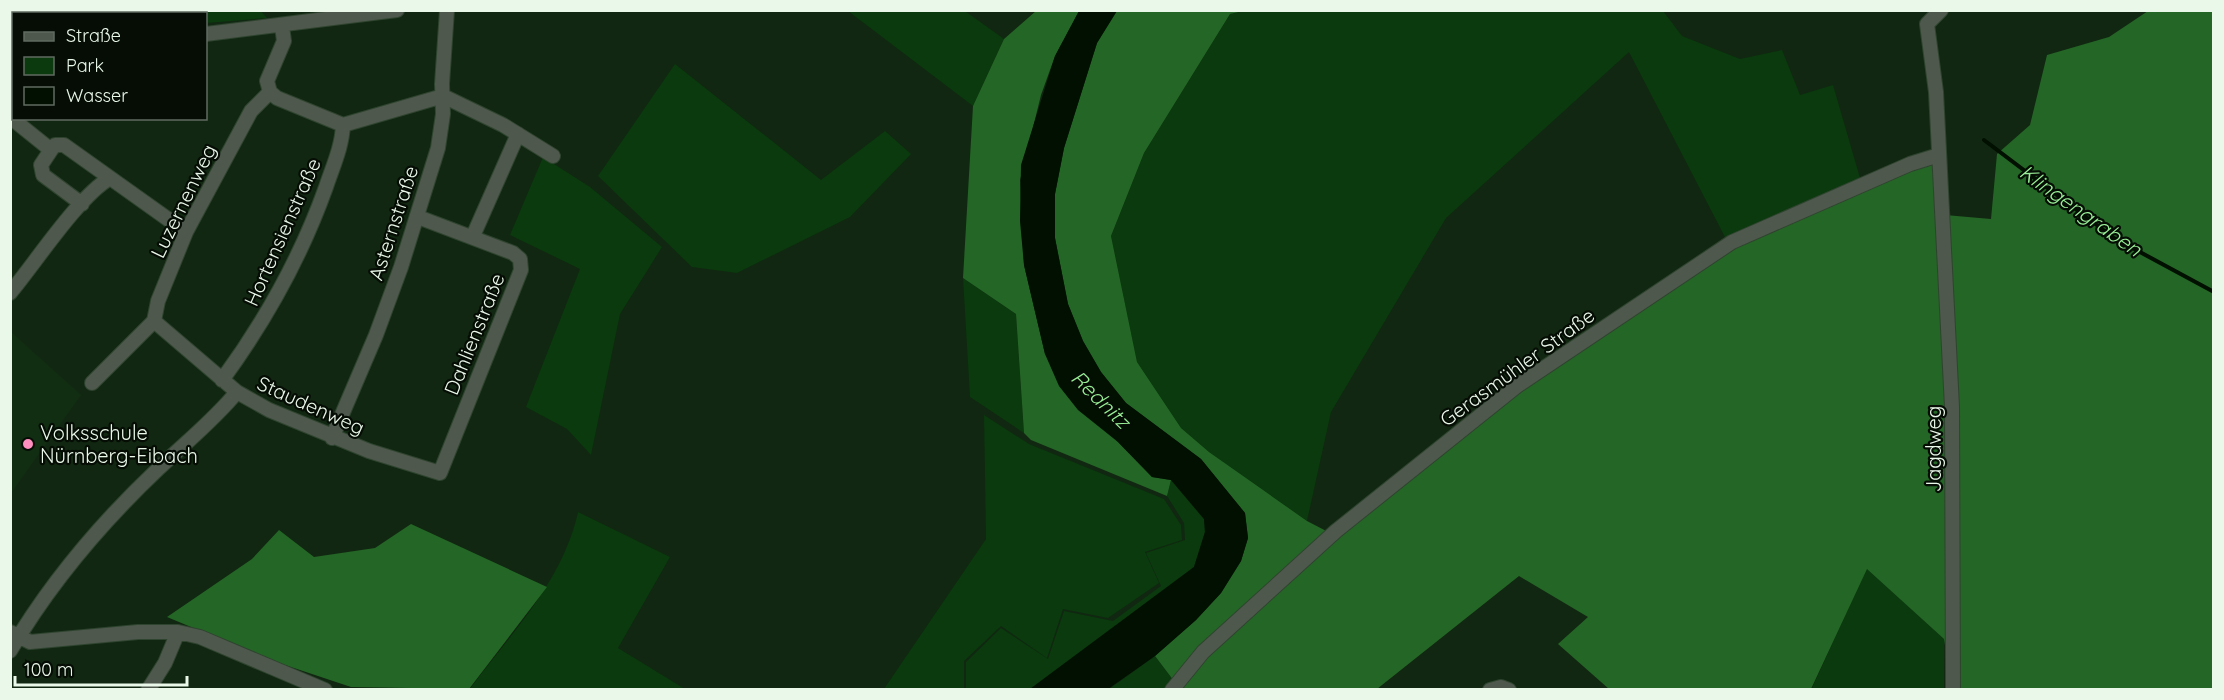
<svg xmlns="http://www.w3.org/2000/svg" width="2224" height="700" font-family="Quicksand,sans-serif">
  <rect width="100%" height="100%" fill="#112711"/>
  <!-- built -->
  <path fill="#122e12" d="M11 332 81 395 11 493Z"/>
  <!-- green -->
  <path fill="#0a3a0d" d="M261 11 267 18 206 23V14H120L118 11Z
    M848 11H965L1004 39 973 106Z
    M1243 11H1663L1682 36 1740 59 1782 50 1800 95 1833 85 1860 178 1726 239 1629 52 1446 218 1331 412 1307 521 1209 452 1181 428 1137 362 1111 236 1144 153 1230 14Z
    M675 64 821 180 885 131 911 154 850 217 737 273 692 267 598 176Z
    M543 157 590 187 662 247 620 314 591 455 567 429 526 407 580 269 510 235Z
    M963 278 1016 314 1024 433 970 397Z
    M984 415 1029 444 1164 499 1181 525 1182 540 1145 552 1159 583 1108 618 1063 609 1047 658 1001 626 964 661V689H884L986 539Z
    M1171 480 1204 519 1205 532 1194 567 1030 689H966V662L1001 628 1048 659 1064 611 1113 621 1161 586 1146 553 1185 540 1184 523 1167 496Z
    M578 512 670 557 618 648 685 689 469 690C510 635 563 581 578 512Z
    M1867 568 1944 639V689L1811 690Z
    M1155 656 1180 689 1108 690Z"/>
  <!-- forest -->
  <path fill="#246626" d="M1117 10 1243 11 1230 14 1144 153 1111 236 1137 362 1181 428 1209 452 1307 521 1336 536 1524 386 1726 239 1860 178 1938 158 1945 215 1991 219 1997 154 2030 125 2047 55 2109 37 2148 11H2213V689H1952L1944 639 1867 569 1811 689H1609L1558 644 1588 617 1519 576 1377 689H1180L1155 656 1196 620 1221 593 1241 561 1248 538 1245 513 1201 459 1126 403 1101 372 1083 341 1068 304 1055 238V194L1064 148 1097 43Z
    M1036 11H1079L1055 56 1041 95 1020 180 1024 265 1045 354 1118 442 1152 477 1171 480 1167 496 1031 440 1024 433 1016 314 963 278 973 106 1004 39Z
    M411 524 547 587 469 689 351 687 273 661 167 617 252 559 279 530 314 557 375 548Z"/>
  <!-- water -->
  <path fill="#011001" d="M1079 11H1117L1097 43 1064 148 1055 194V238L1068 304 1083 341 1101 372 1126 403 1201 459 1245 513 1248 538 1241 561 1221 593 1196 620 1155 656 1108 689H1030L1194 567 1205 532 1204 519 1171 480 1152 477 1118 442 1078 410 1059 386 1045 354 1024 265 1020 221 1021 165 1055 56Z"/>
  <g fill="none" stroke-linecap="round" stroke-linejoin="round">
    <!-- stream -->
    <path stroke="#011001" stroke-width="4" d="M1984 140 2114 238 2214 292"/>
    <defs>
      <path id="minor" d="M1941 10 1927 24 1936 92 1952 407 1953 690
        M282 26 284 41 267 81 270 92 277 98 343 125 443 96 503 125 553 156
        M206 34 397 10
        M10 38H14
        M10 117 51 150 55 145H64L186 232
        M51 150 41 165 43 175 82 204
        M473 236 518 134
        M10 293C36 262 78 197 110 178
        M154 321 237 392 269 410 369 451 440 473 521 270 520 259 513 253 418 217
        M222 380C266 320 301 257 326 187 333 166 342 147 343 125
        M92 383 154 321 158 301 186 232 251 111 270 92
        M332 438 376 335 401 267 438 148 443 114 442 84 447 10
        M10 632 30 642 138 632H178L200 637 325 690
        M10 651C50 583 101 523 158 469 185 443 213 421 237 392
        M148 690 165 663 178 632
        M1172 690 1203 652 1336 531 1517 386 1732 242 1910 164 1939 155
        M1490 690 1501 687 1509 690"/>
    </defs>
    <!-- minor casing -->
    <use href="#minor" stroke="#2f442f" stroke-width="16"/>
    <!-- minor -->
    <use href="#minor" stroke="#4e584d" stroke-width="14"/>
  </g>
  <!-- markers -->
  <circle fill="#fd8ebe" stroke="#050d05" stroke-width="2" cx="28" cy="444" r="6"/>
  <g text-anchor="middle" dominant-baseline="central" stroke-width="4.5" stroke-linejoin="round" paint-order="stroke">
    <!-- street labels -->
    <g font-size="20" fill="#eaf8e9" stroke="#050d05">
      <text transform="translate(183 201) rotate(-64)">Luzernenweg</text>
      <text transform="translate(393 223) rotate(-72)">Asternstraße</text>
      <text transform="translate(282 232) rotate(-66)">Hortensienstraße</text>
      <text transform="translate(474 334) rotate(-68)">Dahlienstraße</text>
      <text transform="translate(1517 367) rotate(-36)">Gerasmühler Straße</text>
      <text transform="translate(311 405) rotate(24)">Staudenweg</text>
      <text transform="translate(1933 449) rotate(-90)">Jagdweg</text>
    </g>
    <!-- poi labels -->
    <g font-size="20" fill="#eaf8e9" stroke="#050d05" text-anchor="start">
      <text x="40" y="432">Volksschule<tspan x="40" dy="23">Nürnberg-Eibach</tspan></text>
    </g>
    <!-- water labels -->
    <g font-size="21" font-style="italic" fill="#98ef96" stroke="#050d05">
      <text transform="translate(2081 210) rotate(35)">Klingengraben</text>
      <text transform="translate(1101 399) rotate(44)">Rednitz</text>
    </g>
  </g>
  <!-- border -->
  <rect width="2224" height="700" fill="none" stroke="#eaf8e9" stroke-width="24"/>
  <!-- legend -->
  <rect x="12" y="12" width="195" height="108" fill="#050d05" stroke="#616b60" stroke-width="1.5"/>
  <rect x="24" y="32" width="30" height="9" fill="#4e584d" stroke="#616b60" stroke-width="1.5"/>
  <text x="66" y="42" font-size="18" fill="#eaf8e9">Straße</text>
  <rect x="24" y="57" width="30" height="18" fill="#0a3a0d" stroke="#616b60" stroke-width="1.5"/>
  <text x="66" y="72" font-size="18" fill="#eaf8e9">Park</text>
  <rect x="24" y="87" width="30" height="18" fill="#011001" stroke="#616b60" stroke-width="1.5"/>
  <text x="66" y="102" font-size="18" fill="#eaf8e9">Wasser</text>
  <!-- scale -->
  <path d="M15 676v9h172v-9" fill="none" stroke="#eaf8e9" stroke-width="3"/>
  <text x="24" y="676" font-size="18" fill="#eaf8e9" stroke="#050d05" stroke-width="4.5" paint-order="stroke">100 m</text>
</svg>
